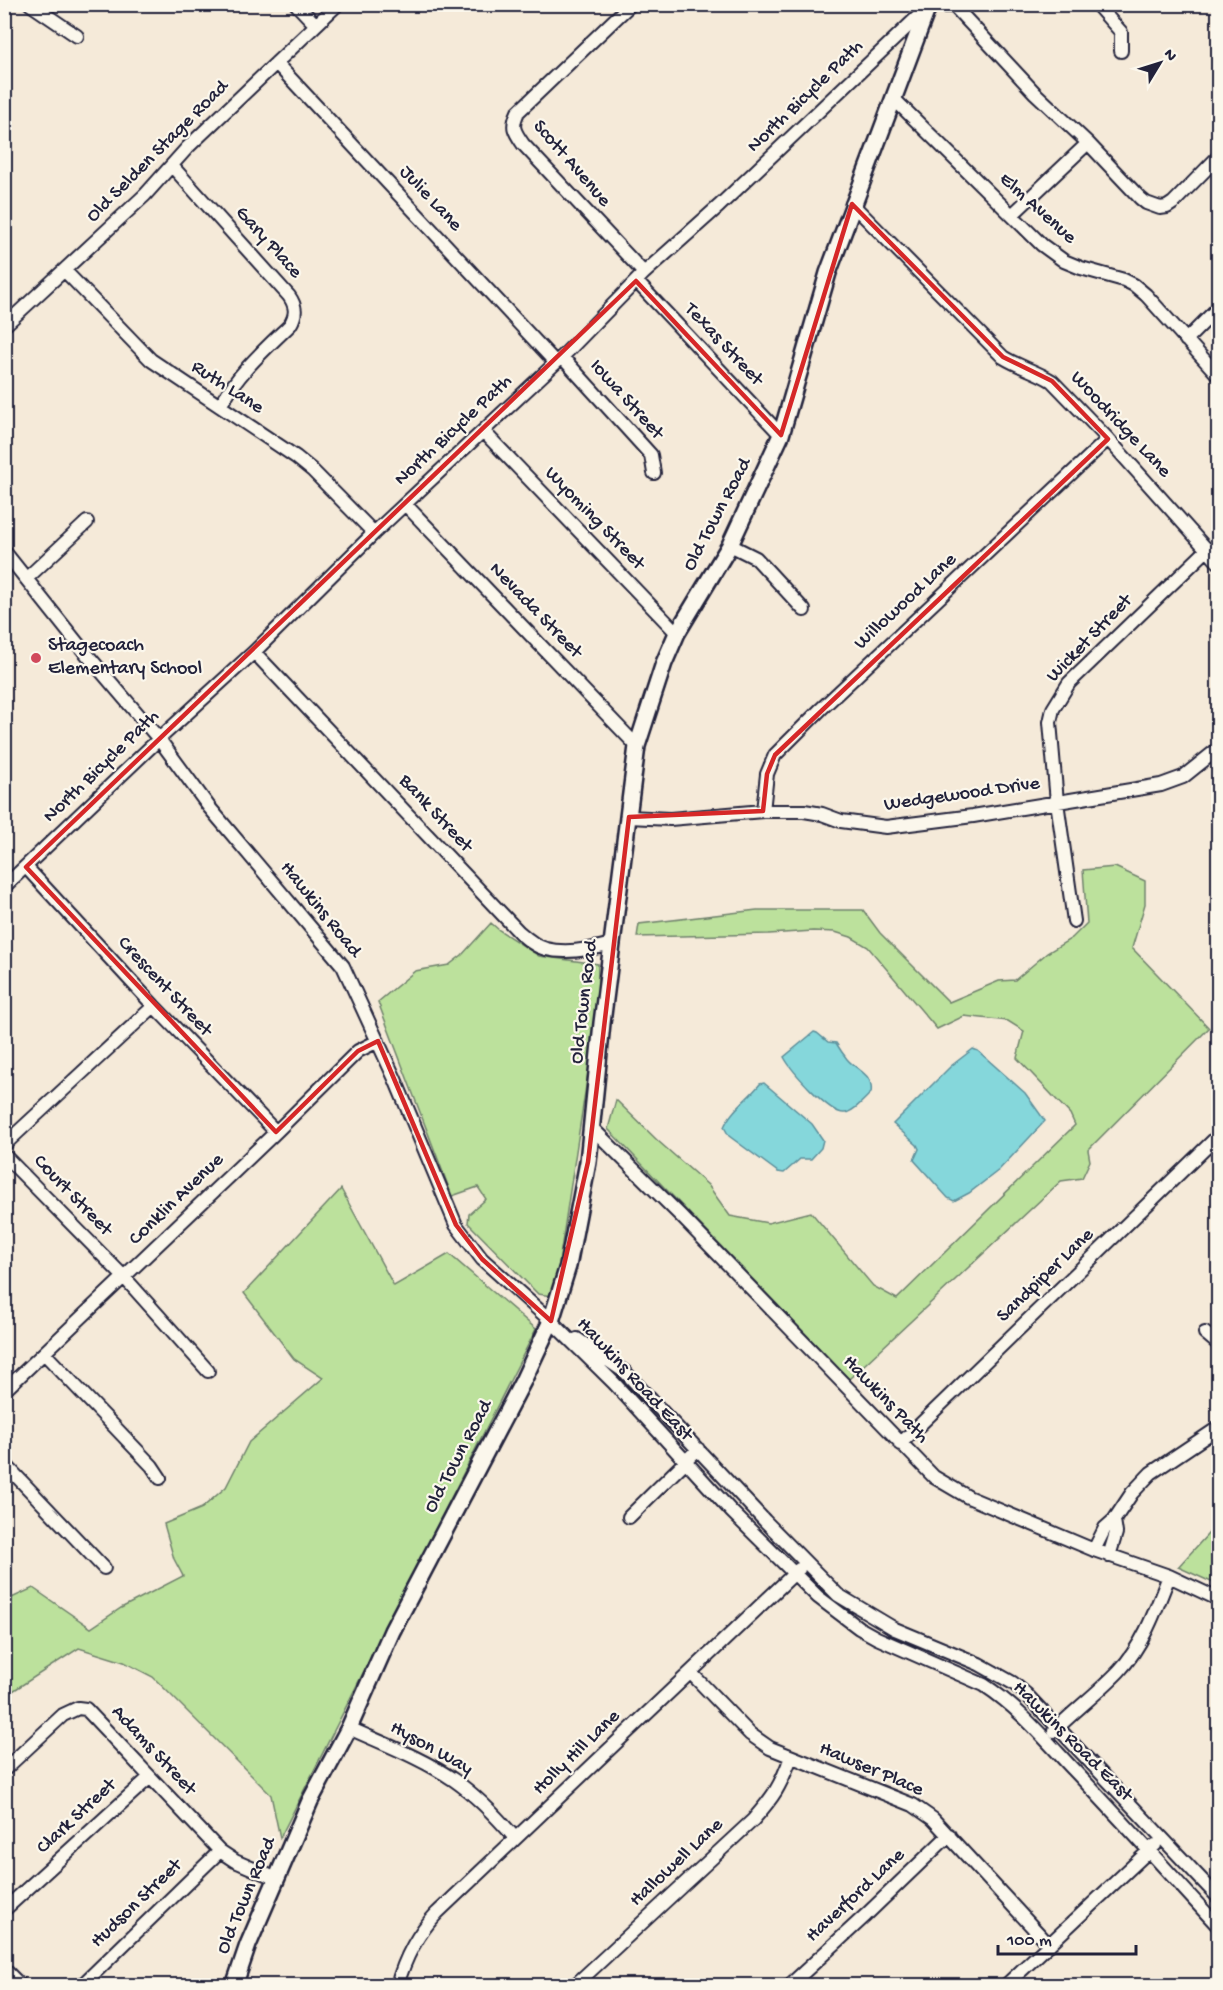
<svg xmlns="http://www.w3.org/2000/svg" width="1223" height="1990" font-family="'Gochi Hand',sans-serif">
  <rect width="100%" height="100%" fill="#f5ead9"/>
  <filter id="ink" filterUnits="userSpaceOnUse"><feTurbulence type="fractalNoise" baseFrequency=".0167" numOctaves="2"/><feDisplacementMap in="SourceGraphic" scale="12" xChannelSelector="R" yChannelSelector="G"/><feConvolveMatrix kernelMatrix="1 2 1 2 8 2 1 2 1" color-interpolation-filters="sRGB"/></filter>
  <g filter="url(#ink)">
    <!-- green -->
    <path fill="#bce19c" stroke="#6f826c" stroke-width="1.5" d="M1115 867 1145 881V904L1132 948 1209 1028 1088 1150 1090 1161 1082 1178 1061 1181 849 1379 608 1129 616 1100 658 1141 708 1185 730 1216 768 1223 811 1212 873 1286 897 1299 1075 1125 1070 1114 1017 1058 1024 1031 1008 1021 964 1016 937 1029 868 947 851 937 835 932 813 931 769 934 637 937 639 924 757 910H863L880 933 949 1002 999 981 1015 980 1047 953 1072 938 1087 923 1083 870Z
      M491 923 499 930 539 956 598 964 597 1014 555 1289 552 1296 538 1294 468 1223 469 1214 486 1199 478 1187 452 1196 378 1002 415 971 449 965 462 955Z
      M341 1189 394 1286 449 1254 536 1329 280 1838 271 1795 153 1677 124 1662 79 1648 5 1696V1601L33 1588 91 1628 121 1608 183 1576 174 1559 164 1524 202 1508 226 1487 249 1442 323 1378 294 1359 244 1293Z
      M1218 1523V1585L1178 1567Z"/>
    <!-- water -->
    <path fill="#85d7db" stroke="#5d8f9b" stroke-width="1.5" d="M814 1032 817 1033 828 1042 836 1043C839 1048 843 1054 847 1059 857 1071 874 1074 871 1093 864 1099 854 1112 845 1113 830 1115 791 1070 784 1057Z
      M973 1049 978 1051 1025 1093 1045 1121 999 1170 969 1193 954 1201 948 1198 914 1160 919 1149 917 1145 893 1124 951 1066Z
      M764 1083 812 1124 823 1140 821 1148 811 1159H800L784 1173 778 1172 729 1136 724 1127C731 1110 749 1098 760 1084Z"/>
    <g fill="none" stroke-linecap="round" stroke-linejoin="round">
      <defs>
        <path id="minor" d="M30 4 77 36
          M296 4 316 25
          M631 4 518 112C511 127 514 131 523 144L644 273
          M1096 4 1121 32V51
          M928 6H954L1035 93 1088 143 1140 198 1146 203 1160 208 1167 207 1173 203 1218 157
          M276 63 555 362
          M893 98 1042 245 1064 261 1081 268 1124 280 1134 285 1146 295 1218 375
          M172 166 289 296C296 306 297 314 290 325 263 351 238 373 220 406
          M852 204 1003 357C1019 367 1036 371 1052 381L1108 439 1218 562
          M1012 215 1088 143
          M64 270 151 360 296 457 312 470 374 533
          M636 281 781 435
          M4 326 145 195 188 147 338 4
          M1186 340 1218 308
          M562 357 651 455 654 473
          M483 431 677 633
          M405 504 637 746
          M730 545 756 558 804 610
          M4 551 78 644 159 739 209 807 343 966 395 1079 456 1225 482 1259 551 1321 614 1383 732 1512 818 1597 859 1628 877 1638 984 1685C1018 1707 1044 1738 1071 1767 1121 1819 1169 1873 1218 1926
          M27 578 87 522
          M254 652 519 932C527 939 536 947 546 949 566 954 593 949 612 944
          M763 811 767 774 775 755 821 709 1108 439
          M629 817 670 819 763 811H804L822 814 841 821 886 827 973 816 1161 785 1183 777 1218 749
          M26 867 154 1006 276 1132
          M4 887 159 739 254 652 374 533 562 357 644 273 719 206 926 9
          M1074 921 1057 802 1050 722 1053 709 1069 683 1208 549
          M592 1128 681 1216 934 1477 968 1497 1094 1550 1169 1576 1218 1599
          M4 1145 154 1006
          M4 1155 124 1277 208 1371
          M1205 1333 1218 1344
          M577 1339 625 1372 765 1521 838 1595 895 1629 979 1664 1013 1683 1026 1694 1218 1897
          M44 1353 152 1466 160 1478
          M4 1391 276 1132 358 1051 378 1041
          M900 1444 1218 1136
          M4 1463 104 1568
          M629 1517 698 1449
          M1094 1550 1105 1528 1114 1520 1132 1493 1151 1473 1218 1428
          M1109 1556 1116 1533 1114 1520
          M691 1673 750 1734 770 1748 913 1805 933 1819 1049 1945
          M349 1728C384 1744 422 1758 454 1780 477 1796 497 1817 515 1838
          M1054 1731C1075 1710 1099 1692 1119 1671 1144 1644 1156 1609 1169 1576
          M4 1770 63 1715 78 1708 86 1709 220 1851 235 1861 277 1879
          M4 1910 150 1777
          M4 1969 21 1986
          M81 1986 220 1851
          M397 1986C405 1957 417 1934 437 1913L799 1569
          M574 1986 753 1820C774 1796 780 1787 791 1757
          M789 1986 866 1915 949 1835
          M1005 1986 1155 1845"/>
        <path id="major" d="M234 1986 248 1945 310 1801 349 1728 392 1631 523 1381 551 1321 568 1266 588 1162 602 1023 637 746 664 663 677 633 730 545 781 435 828 273 929 4"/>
      </defs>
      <!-- minor casing -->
      <use href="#minor" stroke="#22223b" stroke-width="16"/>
      <!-- major casing -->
      <use href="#major" stroke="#22223b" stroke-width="20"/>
      <!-- minor -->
      <use href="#minor" stroke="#fbf7ec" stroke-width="12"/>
      <!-- major -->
      <use href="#major" stroke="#fbf7ec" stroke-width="15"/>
    </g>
  </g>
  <!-- marked area -->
  <path fill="none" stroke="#d62828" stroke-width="4.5" stroke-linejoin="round" d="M852 204 1003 357 1052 381 1108 439 775 755 767 774 763 811 629 817 588 1162 551 1321 482 1259 456 1225 378 1041 358 1051 276 1132 26 867 636 281 781 435Z"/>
  <!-- markers -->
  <circle fill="#d1495b" stroke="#fbf7ec" stroke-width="2" cx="36" cy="658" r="6"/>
  <g text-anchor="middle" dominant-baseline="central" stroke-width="4.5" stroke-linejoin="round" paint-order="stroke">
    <!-- street labels -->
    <g font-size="20" fill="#22223b" stroke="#fbf7ec">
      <text transform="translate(806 97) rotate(-44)">North Bicycle Path</text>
      <text transform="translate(158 152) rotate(-45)">Old Selden Stage Road</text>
      <text transform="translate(571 164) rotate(49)">Scott Avenue</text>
      <text transform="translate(430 199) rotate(47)">Julie Lane</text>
      <text transform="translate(1037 209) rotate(42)">Elm Avenue</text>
      <text transform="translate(268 243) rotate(48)">Gary Place</text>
      <text transform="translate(723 345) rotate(47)">Texas Street</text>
      <text transform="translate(227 388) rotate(33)">Ruth Lane</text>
      <text transform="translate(626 400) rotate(48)">Iowa Street</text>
      <text transform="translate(1120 425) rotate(47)">Woodridge Lane</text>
      <text transform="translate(454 431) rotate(-43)">North Bicycle Path</text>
      <text transform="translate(718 515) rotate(-62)">Old Town Road</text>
      <text transform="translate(594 519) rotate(46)">Wyoming Street</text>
      <text transform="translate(906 602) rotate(-43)">Willowood Lane</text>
      <text transform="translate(535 611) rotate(46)">Nevada Street</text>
      <text transform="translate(1090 639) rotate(-46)">Wicket Street</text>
      <text transform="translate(102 767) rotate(-44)">North Bicycle Path</text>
      <text transform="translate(962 795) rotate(-8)">Wedgewood Drive</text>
      <text transform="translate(435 814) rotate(47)">Bank Street</text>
      <text transform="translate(320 910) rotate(51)">Hawkins Road</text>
      <text transform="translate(164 987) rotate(47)">Crescent Street</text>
      <text transform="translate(585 1002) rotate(-83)">Old Town Road</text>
      <text transform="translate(72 1196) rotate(46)">Court Street</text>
      <text transform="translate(177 1200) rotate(-44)">Conklin Avenue</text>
      <text transform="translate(1046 1276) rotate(-44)">Sandpiper Lane</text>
      <text transform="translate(634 1380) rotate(47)">Hawkins Road East</text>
      <text transform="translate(885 1400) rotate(46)">Hawkins Path</text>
      <text transform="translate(459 1457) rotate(-62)">Old Town Road</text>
      <text transform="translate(1072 1742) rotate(45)">Hawkins Road East</text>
      <text transform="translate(431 1749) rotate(29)">Hyson Way</text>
      <text transform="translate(153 1751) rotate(47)">Adams Street</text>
      <text transform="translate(577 1753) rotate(-44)">Holly Hill Lane</text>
      <text transform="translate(871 1770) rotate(23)">Hawser Place</text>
      <text transform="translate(77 1817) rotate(-43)">Clark Street</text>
      <text transform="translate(677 1863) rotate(-43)">Hallowell Lane</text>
      <text transform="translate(247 1896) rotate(-67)">Old Town Road</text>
      <text transform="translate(856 1896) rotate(-43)">Haverford Lane</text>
      <text transform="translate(137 1904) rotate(-44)">Hudson Street</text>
    </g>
    <!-- poi labels -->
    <g font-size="20" fill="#22223b" stroke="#fbf7ec" text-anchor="start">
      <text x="48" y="646">Stagecoach<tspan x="48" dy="23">Elementary School</tspan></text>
    </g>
  </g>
  <!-- margin -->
  <rect width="1223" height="1990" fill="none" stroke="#fbf7ec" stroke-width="24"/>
  <rect x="12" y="12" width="1199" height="1966" fill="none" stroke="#22223b" stroke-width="2" filter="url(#ink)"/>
  <!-- north arrow -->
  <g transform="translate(1160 63) rotate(52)" stroke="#fbf7ec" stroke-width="4.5" paint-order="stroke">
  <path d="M0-4.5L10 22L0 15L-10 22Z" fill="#22223b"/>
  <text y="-9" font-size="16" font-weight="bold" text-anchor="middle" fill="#22223b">N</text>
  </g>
  <!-- scale -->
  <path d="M998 1945v9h138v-9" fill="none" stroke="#22223b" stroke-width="3"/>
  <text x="1007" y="1945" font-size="18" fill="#22223b" stroke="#fbf7ec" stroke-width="4.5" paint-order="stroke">100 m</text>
</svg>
